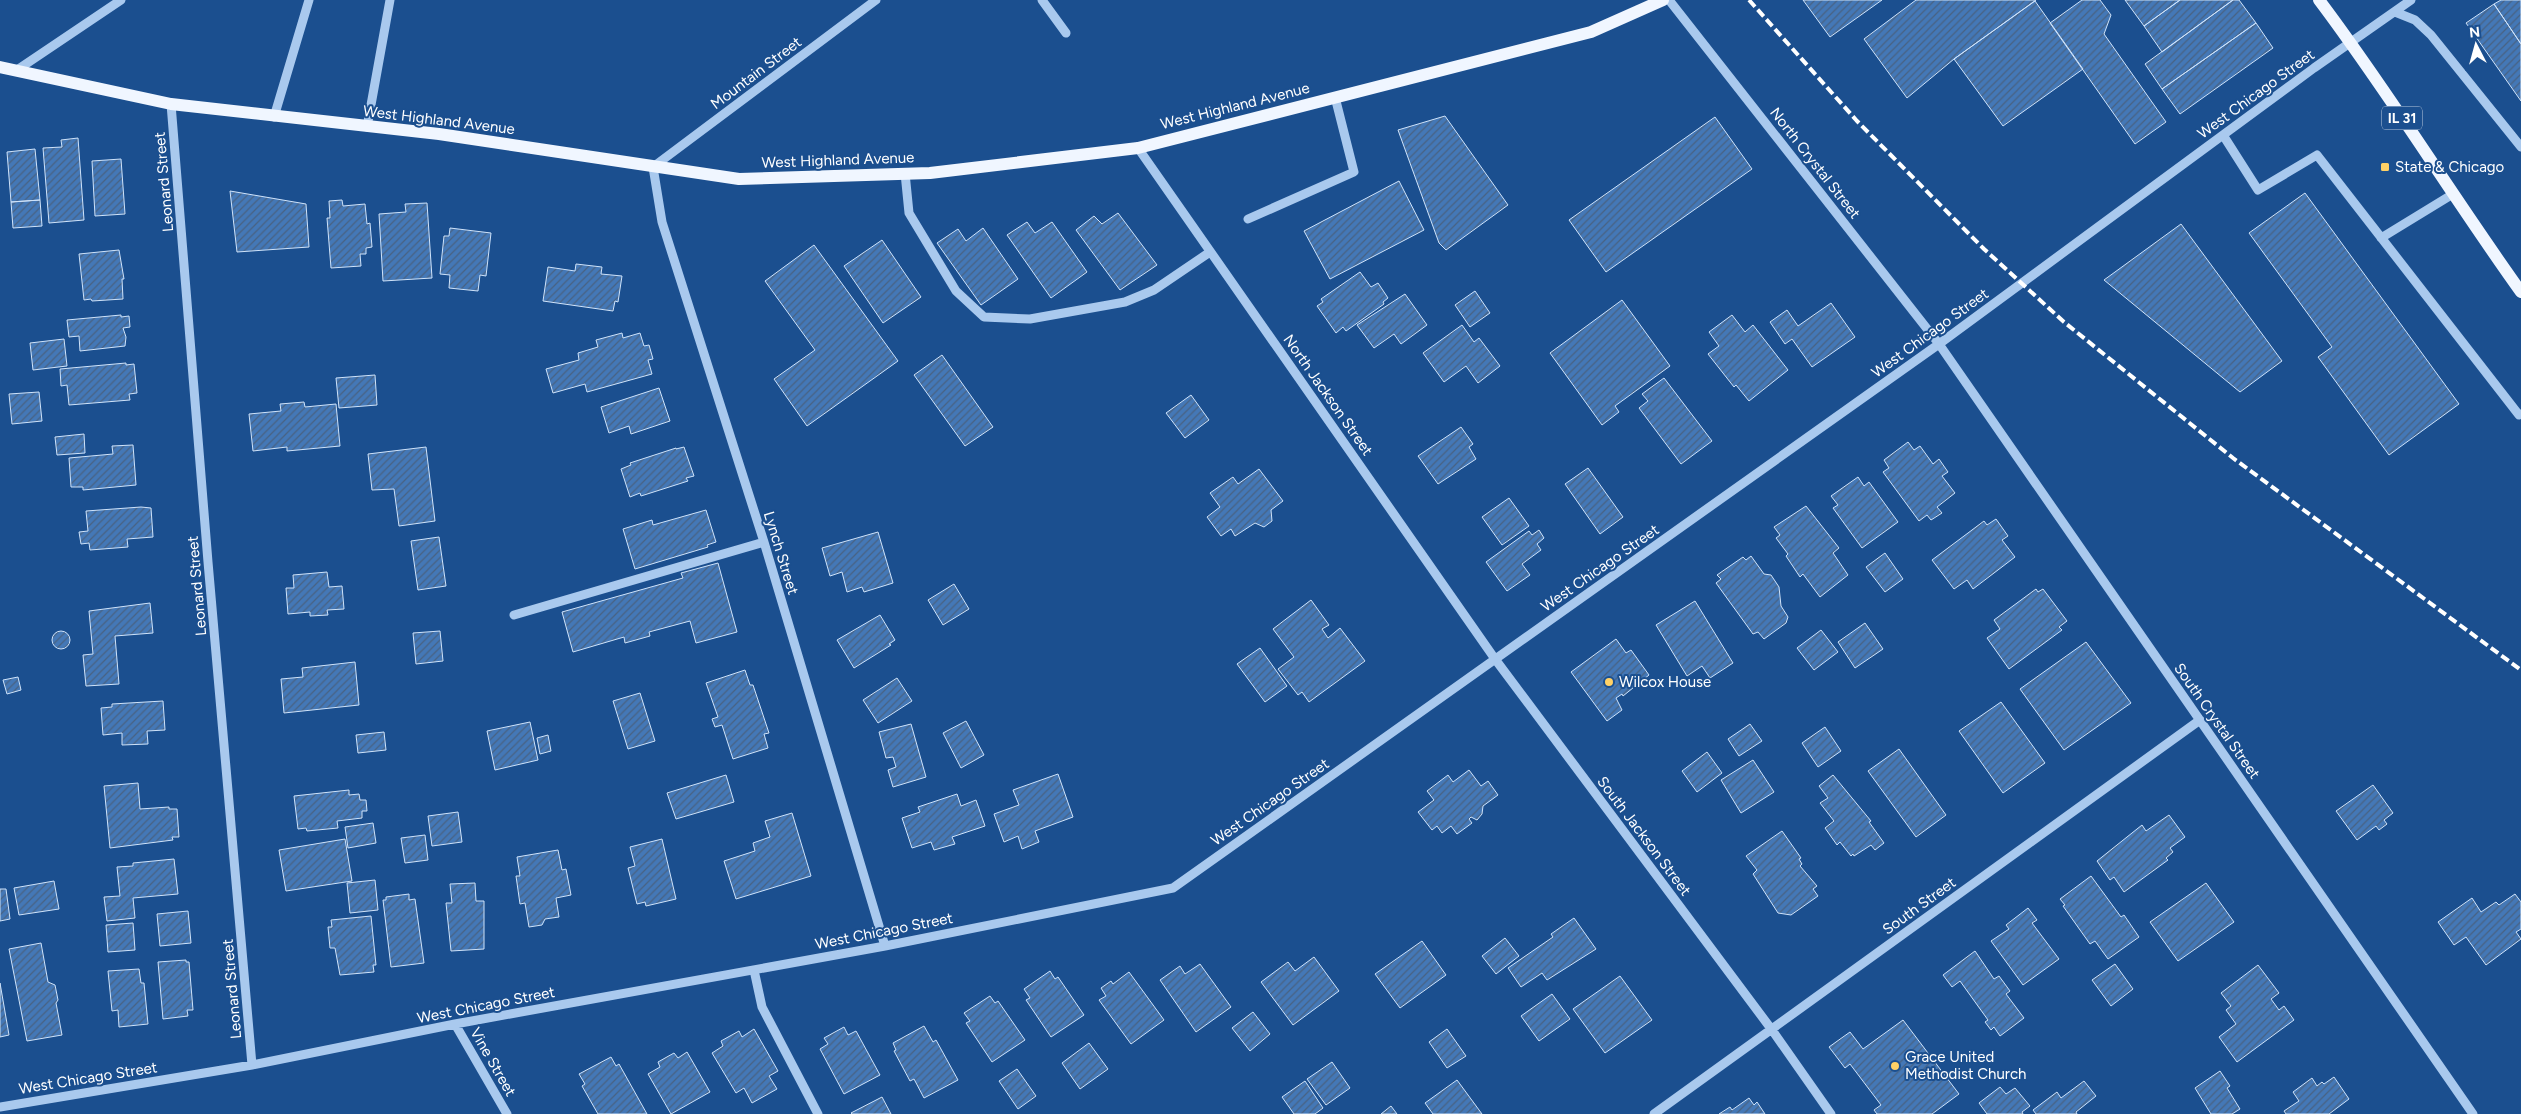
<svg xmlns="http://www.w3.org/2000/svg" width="2521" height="1114" font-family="Figtree,sans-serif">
  <defs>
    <pattern id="building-hatch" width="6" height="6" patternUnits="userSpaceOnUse" patternTransform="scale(1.25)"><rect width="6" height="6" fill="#4478b7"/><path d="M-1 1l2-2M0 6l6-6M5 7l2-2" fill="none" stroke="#486282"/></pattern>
  </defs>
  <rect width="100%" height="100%" fill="#1b4f8f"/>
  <!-- building -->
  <path fill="url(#building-hatch)" stroke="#cfe3fa" d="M1803 0H1882L1830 37Z
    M1916 0H2036L1954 59 1907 98 1864 39Z
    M2082 0H2100L2111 15 2104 34 2166 122 2135 144 2050 23Z
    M2125 0H2180L2144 26Z
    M2180 0H2233L2162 52 2144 26Z
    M2233 0H2239L2256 23 2162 89 2145 64Z
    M2501 0H2521V44L2494 4Z
    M2035 1 2083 69 2003 126 1954 59Z
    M2494 4 2521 44V101L2466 23Z
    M2256 23 2273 48 2180 114 2162 89Z
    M1445 116 1508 205 1446 250 1439 243 1398 130Z
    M1715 117 1752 169 1606 272 1569 220Z
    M78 138 84 220 49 223 43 148 62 147 61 140Z
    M35 149 40 200 11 202 7 152Z
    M121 159 125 214 95 216 92 161Z
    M1399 181 1424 230 1330 279 1304 231Z
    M230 191 306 204 309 247 237 252Z
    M2305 193 2459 404 2389 455 2318 357 2332 347 2249 233Z
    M40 200 42 226 13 228 11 202Z
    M342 200 343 206 365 204 367 224 370 223 372 247 366 248V254H360L361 266 331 268 327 218H330L329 201Z
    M427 203 432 278 383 281 379 214 406 212 405 204Z
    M1118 213 1157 265 1120 290 1076 230 1094 216 1102 224Z
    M1027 222 1035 233 1052 222 1087 272 1051 298 1007 235Z
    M2181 224 2282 361 2240 392 2104 280Z
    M450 228 491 233 486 276 480 275 478 291 449 288 450 275 440 274 444 236H449Z
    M983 228 1018 279 981 305 937 243 958 229 966 241Z
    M882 240 921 297 883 323 844 266Z
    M814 245 898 361 807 426 774 379 815 350 765 281Z
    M119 250 124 279H122L123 299 92 301 91 299 84 300 79 254Z
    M576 264 602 267 601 274 622 276 618 302 615 301 613 311 543 301 548 267 575 271Z
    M1360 272 1371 287 1378 283 1388 298 1383 302 1384 304 1346 331 1343 327 1336 333 1317 306 1323 302 1321 299Z
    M1475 291 1490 313 1470 327 1455 305Z
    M1405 294 1427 325 1401 344 1394 334 1374 348 1357 325Z
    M1622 300 1670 366 1615 406 1619 412 1602 425 1550 353Z
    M1831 303 1855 337 1812 367 1792 339 1785 344 1770 322 1787 310 1798 326Z
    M121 315V317L129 316 130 327 123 328 126 337 125 346 80 351 79 336 69 337 67 320Z
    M1732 315 1745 332 1753 325 1788 370 1749 401 1736 385 1734 387 1708 354 1719 346 1709 332Z
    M1462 325 1474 342 1479 338 1500 366 1478 383 1466 366 1444 382 1423 353Z
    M622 333 623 338 640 333 644 346 649 345 653 359 648 360 652 374 587 392 585 384 553 393 546 369 579 360 578 353 598 347 596 340Z
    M64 339 67 366 33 370 30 343Z
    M942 355 993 427 965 446 914 375Z
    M126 363V365L134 364 137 393 129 394 130 400 69 405 67 385 61 386 60 369Z
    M375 375 377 405 339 408 336 378Z
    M1664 378 1712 441 1681 464 1639 408 1648 401 1642 394Z
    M659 388 670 421 631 434 629 426 609 433 601 407Z
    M39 392 42 421 12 424 9 394Z
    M1191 395 1209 420 1185 438 1166 413Z
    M304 402 305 407 336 404 340 446 287 451V447L253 451 249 414 281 411 280 404Z
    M1461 427 1473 444 1469 447 1476 459 1438 484 1418 456Z
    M84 434 85 453 57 455 55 437Z
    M1908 442 1914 450 1920 446 1933 464 1939 459 1948 472 1942 476 1955 493 1937 507 1942 513 1931 520 1927 515 1919 521 1883 472 1889 468 1884 460Z
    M133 445 136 485 83 490V487H71L69 458 113 454 112 446Z
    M426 447 435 521 399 526 394 489 372 490 368 454Z
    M684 447 694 476 686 478 688 481 641 496 640 493 630 497 621 469 631 465 630 463 676 448V449Z
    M1588 468 1623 517 1600 534 1565 484Z
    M1259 469 1283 501 1271 510 1272 521 1264 527 1255 523 1235 536 1231 529 1221 536 1207 517 1220 507 1210 493 1233 477 1238 484Z
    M1858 477 1864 486 1869 482 1898 522 1862 548 1833 508 1838 505 1831 496Z
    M1509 498 1529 526 1502 545 1482 517Z
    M1806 506 1839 548 1833 553 1848 575 1820 597 1803 574 1800 577 1786 556 1788 554 1776 538 1780 535 1774 527Z
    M141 507 151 508 153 537 127 539 128 547 90 550 89 543 81 544 79 532 88 531 86 511Z
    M706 510 716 542 707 545 708 547 635 569 623 529 652 520 653 525Z
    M1996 519 2008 536 2002 540 2015 557 1973 589 1967 580 1954 589 1932 560 1984 521 1987 525Z
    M1539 530 1544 538 1537 544 1541 550 1522 564 1530 575 1507 591 1486 562 1529 531 1532 535Z
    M878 532 893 583 864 592 862 587 847 592 842 572 830 576 822 548Z
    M439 537 446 586 418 590 411 541Z
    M1885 553 1903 579 1885 592 1866 567Z
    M1751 556 1764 574 1771 575 1779 587 1781 606 1788 617 1786 623 1764 639 1758 632 1753 634 1716 583 1721 579 1717 575 1743 557 1746 560Z
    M718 563 737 632 696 643 690 621 649 632 650 636 625 643 624 637 573 652 562 612 683 578 681 573Z
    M327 572 329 587 342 586 344 609 327 610 328 615 310 616V612L288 614 286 588H294L293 575Z
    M954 584 969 609 943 625 928 600Z
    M2036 589 2038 592 2043 589 2067 621 2059 627 2062 630 2009 669 1987 638 2000 629 1994 620Z
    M1311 600 1329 625 1322 629 1328 638 1340 628 1365 661 1309 702 1302 692 1298 695 1278 669 1294 657 1273 629Z
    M1695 601 1733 663 1710 678 1702 666 1687 676 1656 625Z
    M150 603 153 633 115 636 119 684 86 686 83 655 93 654 89 611Z
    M880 615 895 640 889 644 891 645 854 668 837 640Z
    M1865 623 1883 649 1855 668 1838 642Z
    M1821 630 1838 652 1814 670 1797 648Z
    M52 640a9 9 0 1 1 18 0a9 9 0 1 1-18 0Z
    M440 631 443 661 416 664 413 633Z
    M1616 639 1626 653 1631 650 1649 675 1623 696 1622 694 1616 698 1622 710 1607 721 1571 672Z
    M2086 642 2131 703 2064 750 2020 689Z
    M1260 648 1287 686 1265 702 1237 664Z
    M355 662 359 705 284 713 281 679 303 677 302 668Z
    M745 670 750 685H753L769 733 764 734 768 748 733 759 722 725 715 727 712 719 718 717 706 683Z
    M18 677 21 690 7 694 3 680Z
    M897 678 912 701 878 723 863 700Z
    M640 693 655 741 628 749 613 701Z
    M163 701 165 730 147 731 148 744 122 745V733L103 735 101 708 112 707V704Z
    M2001 702 2045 763 2003 793 1959 731Z
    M966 721 984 755 961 768 943 733Z
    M530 722 538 760 495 770 487 731Z
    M911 724 926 777 893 787 888 770 896 767 893 757 886 758 879 732Z
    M1750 724 1762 741 1739 756 1728 739Z
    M1825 727 1841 751 1818 767 1802 743Z
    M384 732 386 750 358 753 356 735Z
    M548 735 551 751 540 754 537 738Z
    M1899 749 1946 815 1916 837 1868 771Z
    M1707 752 1722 773 1697 792 1682 771Z
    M1753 760 1774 792 1741 813 1721 780Z
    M1469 770 1481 786 1488 781 1498 795 1483 806 1482 814 1477 820 1471 817 1469 819 1472 823 1457 834 1451 826 1442 833 1437 826 1432 830 1418 812 1434 800 1427 791 1448 775 1453 782Z
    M1058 774 1073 817 1035 831 1039 842 1022 849 1018 836 1004 842 994 814 1019 805 1013 790Z
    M726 775 734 802 676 819 667 793Z
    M1833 775 1871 821 1869 822 1884 843 1875 850 1871 845 1854 856 1853 854 1851 856 1840 842 1837 845 1825 828 1834 821 1820 803 1828 798 1819 786Z
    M138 783 140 809 169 807V809H177L179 837H172L173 840 110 848 104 786Z
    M2373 785 2393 813 2384 820 2387 824 2379 830 2376 826 2357 840 2336 811Z
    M349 790V795L359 794 360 800H366L367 811H362V818L337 821 338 828 307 831 306 828 298 829 294 796Z
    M957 794 961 806 976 800 985 826 952 837 955 844 934 850 931 842 912 848 902 818 920 812 918 807Z
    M458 812 462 842 432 846 428 816Z
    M792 813 811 876 736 899 724 861 755 851 753 843 770 837 765 821Z
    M2169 815 2185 837 2170 848 2173 852 2166 858 2168 860 2124 892 2114 877 2110 880 2097 861 2142 825 2146 831Z
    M373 823 376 843 348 848 345 827Z
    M1782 831 1801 858 1799 859 1802 864 1800 866 1817 886 1813 889 1818 896 1791 915 1778 913 1753 874 1757 870 1746 856Z
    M425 835 428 860 405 863 401 838Z
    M345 839 352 881 286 891 279 850Z
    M662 839 676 899 646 906 645 902 637 904 628 868 635 866 630 847Z
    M558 850 562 870 566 869 571 895 556 898 559 917 545 919 542 925 529 927 525 903 520 904 516 876H520L517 857Z
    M174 859 178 894 133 898 135 918 107 921 104 897 120 896 117 867 133 866V863Z
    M2091 876 2121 917 2124 915 2139 937 2108 959 2095 941 2090 944 2063 906 2065 905 2060 899Z
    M375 880 378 910 350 913 347 883Z
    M54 881 59 909 19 915 14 888Z
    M475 883 476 901H484V949L451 951 446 903H452L450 884Z
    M2206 883 2234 922 2178 961 2150 922Z
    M0 889H6L10 919 0 921Z
    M409 894V900L415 899 424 963 391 967 383 900H386V897Z
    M2515 894 2521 902V929L2516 932 2521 939 2486 965 2466 937 2454 945 2438 922 2472 898 2481 912 2496 902 2499 905Z
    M2028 908 2037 920 2032 923 2059 959 2023 985 1991 941 2009 929 2006 925Z
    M188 911 191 943 160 946 157 914Z
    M371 916 376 965H373L374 972 340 975 335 948H330L328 927H332L331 920Z
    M1574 918 1596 949 1547 980 1542 973 1521 987 1508 968 1553 937 1551 934Z
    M133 923 135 950 108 952 106 925Z
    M1505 938 1519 956 1496 974 1482 956Z
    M1422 941 1446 975 1400 1008 1375 974Z
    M41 943 48 982 55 985 58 1000 56 1003 62 1035 27 1041 9 949Z
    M1975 951 1994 979 1999 976 2010 991 2006 994 2024 1018 2000 1036 1994 1027 1991 1030 1985 1022 1988 1020 1960 981 1952 987 1943 975Z
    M1314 957 1339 991 1293 1025 1261 982 1288 962 1295 971Z
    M186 960V962H189L193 1010H187L188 1016 163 1019 158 962Z
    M1200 964 1231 1007 1196 1032 1160 980 1180 966 1185 974Z
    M2115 964 2133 989 2111 1006 2092 980Z
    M2258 965 2279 993 2271 999 2279 1010 2284 1006 2294 1020 2237 1062 2219 1037 2236 1024 2226 1010 2231 1006 2221 993Z
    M139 969 141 983H144L148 1024 119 1027 118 1010 112 1011 108 971Z
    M1050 971 1055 979 1058 977 1084 1015 1051 1037 1026 1000 1030 998 1024 989Z
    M1129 972 1164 1020 1131 1044 1099 1000 1106 996 1101 988 1111 981 1113 984Z
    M1620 976 1652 1020 1605 1053 1573 1009Z
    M0 983 9 1035 0 1037Z
    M1552 994 1570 1019 1539 1041 1521 1016Z
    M990 996 995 1003 998 1001 1025 1040 992 1062 966 1023 970 1021 964 1013Z
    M1253 1012 1270 1034 1250 1051 1232 1028Z
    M1903 1020 1959 1094 1932 1114H1877L1874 1110 1881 1105 1850 1064 1845 1068 1829 1047 1850 1032 1863 1049Z
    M924 1026 933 1042 936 1040 958 1080 924 1098 914 1079 910 1081 894 1051 896 1050 893 1043Z
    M844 1027 848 1035 856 1031 880 1075 844 1094 820 1049 828 1044 824 1038Z
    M754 1029 778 1071 769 1076 777 1089 752 1103 744 1088 736 1093 712 1053 723 1046 721 1041 739 1031 742 1037Z
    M1447 1029 1466 1056 1447 1068 1429 1042Z
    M1089 1043 1108 1069 1080 1089 1062 1063Z
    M687 1052 710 1092 671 1114 648 1074 660 1067 658 1062 674 1053 678 1058Z
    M611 1057 616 1066 619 1064 647 1114H598L582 1086 585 1084 579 1074Z
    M1332 1062 1350 1088 1326 1105 1307 1079Z
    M1017 1069 1036 1096 1018 1109 999 1081Z
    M2220 1071 2230 1086 2227 1088 2240 1109 2232 1114H2211L2195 1088Z
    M2334 1077 2349 1099 2329 1114H2286L2284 1111 2299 1101 2293 1092 2312 1078 2317 1086 2322 1082 2324 1084Z
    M1457 1080 1482 1114H1433L1425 1103Z
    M1305 1081 1323 1108 1315 1114H1294L1282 1097Z
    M2084 1081 2096 1096 2076 1112 2077 1114H2036L2033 1110 2057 1092 2061 1098Z
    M2000 1087 2006 1094 2015 1088 2030 1106 2022 1112 2023 1114H1987L1979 1103Z
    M882 1097 891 1114H852L851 1113Z
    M1749 1098 1754 1105 1757 1102 1765 1114H1719L1730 1107 1732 1110Z
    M1391 1106 1397 1114H1381Z"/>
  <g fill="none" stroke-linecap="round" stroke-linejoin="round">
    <!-- minor -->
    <path stroke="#a9c9ee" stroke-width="9" d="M876 0 653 167 662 222 764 542 885 946
      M1042 0 1066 33
      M1669 0 1939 344 2473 1114
      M2395 12 2415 20 2431 35 2521 147
      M17 70 121 0
      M171 104 208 562 252 1065
      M274 117 309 0
      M367 127 390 0
      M2223 135 2258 190 2317 155 2519 415 2521 414
      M1138 148 1495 659 1772 1030 1831 1114
      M905 173 909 213 956 291 984 317 1030 319 1125 302 1154 290 1210 252
      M1248 219 1354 172 1335 97
      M2381 238 2453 194
      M514 615 764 542
      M754 970 762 1007 818 1114
      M455 1024 507 1114
      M0 1107 252 1065 455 1024 885 946 1173 888 1939 344 2314 68 2411 0
      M1654 1114 2200 720"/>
    <!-- major -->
    <path stroke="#f0f6ff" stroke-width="12" d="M2319 0C2390 94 2452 196 2521 292
      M0 67 171 104 439 134 739 179 930 173 1138 148 1591 32 1663 0"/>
    <!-- rail -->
    <path stroke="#fff" stroke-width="4" stroke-dasharray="9 4" stroke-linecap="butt" d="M1749 0 1857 121 1984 249 2064 322 2233 458 2521 670"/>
  </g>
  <!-- markers -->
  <g fill="#ffd166" stroke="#1b4f8f" stroke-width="2">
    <rect x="2380" y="162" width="10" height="10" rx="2.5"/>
    <circle cx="1609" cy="682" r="5"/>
    <circle cx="1895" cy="1066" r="5"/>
  </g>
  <g text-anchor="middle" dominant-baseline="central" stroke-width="4" stroke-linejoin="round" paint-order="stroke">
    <!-- shield labels -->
    <rect fill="#1b4f8f" stroke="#bbcadd" stroke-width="1" x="2382" y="106.5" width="40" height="23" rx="4"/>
    <g font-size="14" font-weight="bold" fill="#fff">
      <text x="2402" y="118">IL 31</text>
    </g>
    <!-- street labels -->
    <g font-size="15" fill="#fff" stroke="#1b4f8f">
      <text transform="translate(756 73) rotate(-37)">Mountain Street</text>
      <text transform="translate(2256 94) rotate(-36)">West Chicago Street</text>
      <text transform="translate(1235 106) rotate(-14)">West Highland Avenue</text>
      <text transform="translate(439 120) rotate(7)">West Highland Avenue</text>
      <text transform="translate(838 160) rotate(-2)">West Highland Avenue</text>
      <text transform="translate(1815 163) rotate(52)">North Crystal Street</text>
      <text transform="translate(164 182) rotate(-95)">Leonard Street</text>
      <text transform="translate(1930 333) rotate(-36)">West Chicago Street</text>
      <text transform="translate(1328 395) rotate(55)">North Jackson Street</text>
      <text transform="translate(781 553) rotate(73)">Lynch Street</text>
      <text transform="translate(1600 568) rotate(-35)">West Chicago Street</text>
      <text transform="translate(197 586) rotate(-95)">Leonard Street</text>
      <text transform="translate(2217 721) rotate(55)">South Crystal Street</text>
      <text transform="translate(1270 802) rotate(-35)">West Chicago Street</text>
      <text transform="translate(1644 836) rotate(53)">South Jackson Street</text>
      <text transform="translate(1919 906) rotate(-36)">South Street</text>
      <text transform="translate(884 931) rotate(-11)">West Chicago Street</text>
      <text transform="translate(232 989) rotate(-95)">Leonard Street</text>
      <text transform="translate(486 1005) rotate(-11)">West Chicago Street</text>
      <text transform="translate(493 1062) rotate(60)">Vine Street</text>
      <text transform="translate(88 1078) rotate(-9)">West Chicago Street</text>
    </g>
    <!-- poi labels -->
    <g font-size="15" fill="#fff" stroke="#1b4f8f" text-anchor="start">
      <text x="2395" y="167">State &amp; Chicago</text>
      <text x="1619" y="682">Wilcox House</text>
      <text x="1905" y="1057">Grace United<tspan x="1905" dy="17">Methodist Church</tspan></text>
    </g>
  </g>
  <!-- north arrow -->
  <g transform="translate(2476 45) rotate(354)" stroke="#1b4f8f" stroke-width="4" paint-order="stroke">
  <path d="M0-4L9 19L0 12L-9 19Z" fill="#ffffff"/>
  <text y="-8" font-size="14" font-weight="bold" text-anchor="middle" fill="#ffffff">N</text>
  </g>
</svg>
